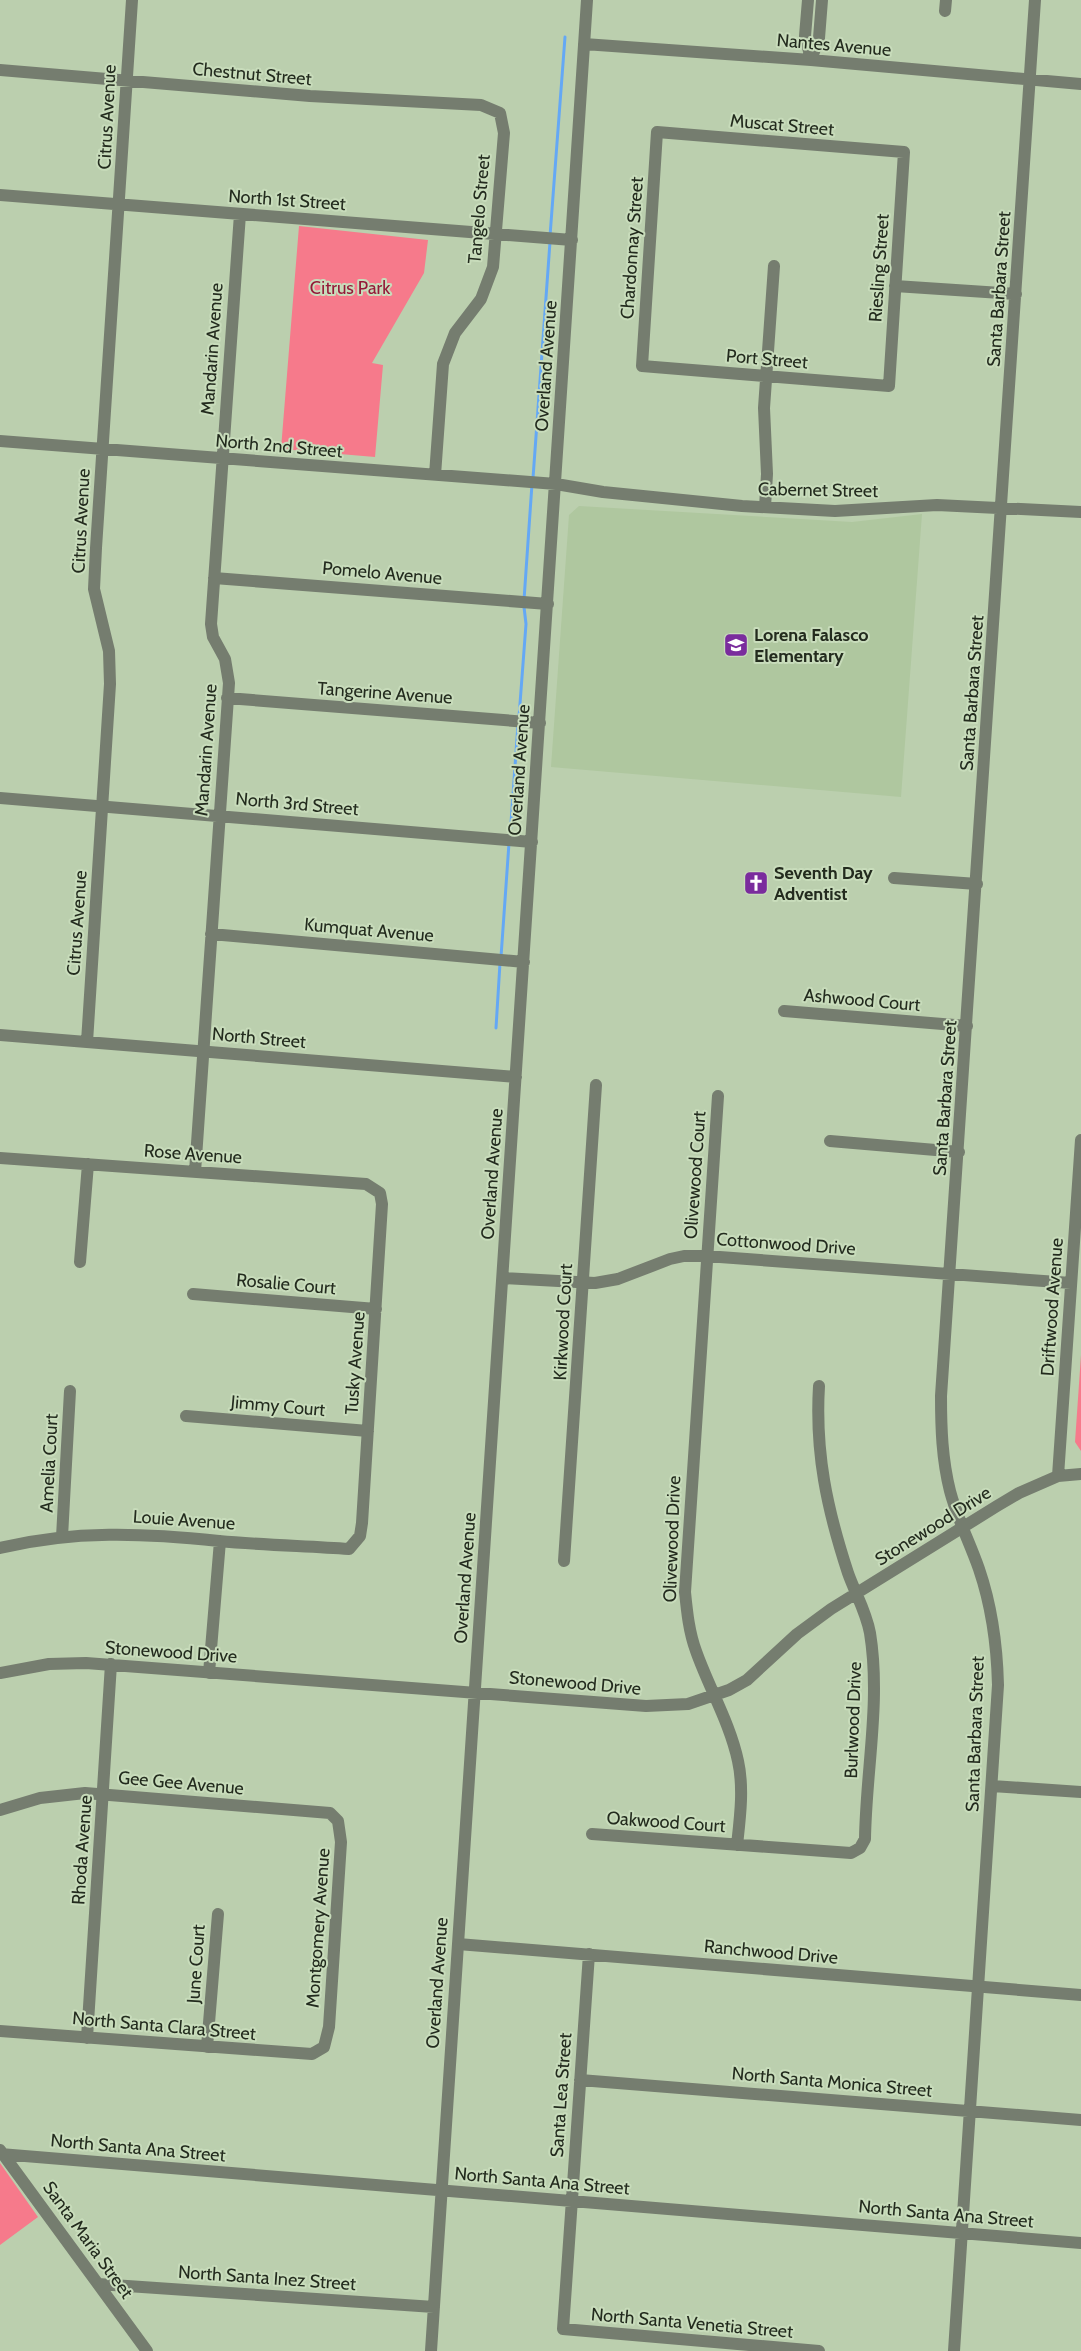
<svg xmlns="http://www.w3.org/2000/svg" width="1081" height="2351" font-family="Cabin,sans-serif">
  <rect width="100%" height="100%" fill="#bbcfae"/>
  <!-- built -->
  <path fill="#afc79f" d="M579 506 852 522 922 514 901 797 551 767 569 515Z"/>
  <!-- green -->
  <path fill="#f67a8b" d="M299 226 428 240 424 273 372 363 383 365 375 457 281 449Z
    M1081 1355V1451L1075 1442Z
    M0 2163 38 2217 0 2245Z"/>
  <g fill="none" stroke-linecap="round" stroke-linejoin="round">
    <!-- stream -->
    <path stroke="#64a8f5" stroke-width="3" d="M550 236 565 37
      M533 478 550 242
      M524 600 532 484
      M519 717 526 624 524 607
      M510 837 518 724
      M501 957 509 843
      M496 1028 500 963"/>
    <!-- minor -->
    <path stroke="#757d6f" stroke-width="12" d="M808 0 805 36 811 59
      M945 11 946 0
      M584 44 811 60 1081 84
      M811 60 819 38 822 0
      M0 70 310 96 481 105 500 113 504 133 493 267 481 299 455 333 443 364 435 475
      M657 132 904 152 889 386 642 366Z
      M0 195 572 240
      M895 286 1016 294
      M0 441 556 484 603 492 742 506 835 511 937 505 1081 512
      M765 507 767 474 764 408 774 266
      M214 578 548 604
      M227 698 540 723
      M0 798 532 842
      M894 878 977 884
      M211 934 524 962
      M784 1011 967 1026
      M0 1035 516 1077
      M87 1042 110 684 109 651 94 589 96 548 132 0
      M718 1096 685 1592C687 1612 689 1632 696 1651 709 1688 730 1723 738 1761 744 1788 740 1818 737 1845
      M830 1141 959 1152
      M0 1158 366 1184 380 1193 382 1204 362 1523 360 1536 349 1549C306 1546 262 1545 219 1541 144 1533 74 1530 0 1548
      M195 1172 229 683 225 659 213 637 211 624 240 214
      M80 1262 88 1164
      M503 1278 595 1283 618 1279 670 1259 684 1256H706L1071 1283
      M193 1294 376 1309
      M186 1416 368 1431
      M1058 1476 1081 1140
      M62 1537 70 1391
      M564 1561 596 1085
      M0 1673 49 1664 86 1663 646 1706 688 1704 729 1690 747 1680 797 1634 831 1609 997 1506 1019 1493 1058 1476 1081 1474
      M209 1673 220 1541
      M992 1786 1081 1792
      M0 1810 40 1798 85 1793 330 1813 338 1821 341 1842 329 2027 324 2047 312 2054 0 2031
      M592 1834 851 1853 860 1848 865 1839C866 1770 881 1701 870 1633 866 1611 855 1593 848 1573 827 1509 815 1453 819 1386
      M458 1944 1081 1995
      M589 1954 563 2329 819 2351
      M87 2038 111 1664
      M207 2047 218 1914
      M580 2080 1081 2120
      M0 2150 147 2351
      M0 2154 1081 2243
      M98 2284 434 2307
      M431 2351 587 0
      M954 2351 998 1685C997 1645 992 1607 979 1569 970 1543 957 1518 950 1491 942 1459 941 1428 941 1396L1035 0"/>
  </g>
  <!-- icons -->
  <defs>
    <symbol id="school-square" viewBox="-11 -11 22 22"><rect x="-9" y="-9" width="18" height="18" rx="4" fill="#7a2c9d" stroke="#c8dcbb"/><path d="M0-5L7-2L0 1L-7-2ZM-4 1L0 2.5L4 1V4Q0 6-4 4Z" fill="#fff"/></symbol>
    <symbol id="church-square" viewBox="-11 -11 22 22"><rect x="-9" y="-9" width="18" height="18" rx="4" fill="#7a2c9d" stroke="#c8dcbb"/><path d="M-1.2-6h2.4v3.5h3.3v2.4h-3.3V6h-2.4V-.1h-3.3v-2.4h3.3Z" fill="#fff"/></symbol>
  </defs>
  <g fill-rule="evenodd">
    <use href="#school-square" x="722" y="631" width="28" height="28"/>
    <use href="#church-square" x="742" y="869" width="28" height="28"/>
  </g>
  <g text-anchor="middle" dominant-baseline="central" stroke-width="4" stroke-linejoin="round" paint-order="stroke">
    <!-- street labels -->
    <g font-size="18" fill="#232b1e" stroke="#c8dcbb">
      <text transform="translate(834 45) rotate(5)">Nantes Avenue</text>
      <text transform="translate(252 74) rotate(5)">Chestnut Street</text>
      <text transform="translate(107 117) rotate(-87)">Citrus Avenue</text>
      <text transform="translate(782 125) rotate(5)">Muscat Street</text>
      <text transform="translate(287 200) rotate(4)">North 1st Street</text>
      <text transform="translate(479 209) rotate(-85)">Tangelo Street</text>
      <text transform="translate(632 248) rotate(-86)">Chardonnay Street</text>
      <text transform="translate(879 268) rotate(-86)">Riesling Street</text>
      <text transform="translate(999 289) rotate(-86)">Santa Barbara Street</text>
      <text transform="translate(212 349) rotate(-86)">Mandarin Avenue</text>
      <text transform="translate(767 359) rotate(5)">Port Street</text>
      <text transform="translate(546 366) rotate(-86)">Overland Avenue</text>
      <text transform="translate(279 446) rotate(5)">North 2nd Street</text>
      <text transform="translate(818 490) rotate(1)">Cabernet Street</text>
      <text transform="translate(81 521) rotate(-87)">Citrus Avenue</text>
      <text transform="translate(382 573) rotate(5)">Pomelo Avenue</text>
      <text transform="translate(385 693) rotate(4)">Tangerine Avenue</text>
      <text transform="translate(972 693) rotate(-86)">Santa Barbara Street</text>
      <text transform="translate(206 750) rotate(-86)">Mandarin Avenue</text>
      <text transform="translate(519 770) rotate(-86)">Overland Avenue</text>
      <text transform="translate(297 804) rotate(5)">North 3rd Street</text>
      <text transform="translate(77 923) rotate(-86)">Citrus Avenue</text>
      <text transform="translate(369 930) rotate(5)">Kumquat Avenue</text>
      <text transform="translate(862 1000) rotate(5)">Ashwood Court</text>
      <text transform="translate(259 1038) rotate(5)">North Street</text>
      <text transform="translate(945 1098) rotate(-86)">Santa Barbara Street</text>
      <text transform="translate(193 1154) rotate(4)">Rose Avenue</text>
      <text transform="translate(492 1174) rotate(-86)">Overland Avenue</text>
      <text transform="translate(695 1175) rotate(-86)">Olivewood Court</text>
      <text transform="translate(786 1244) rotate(4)">Cottonwood Drive</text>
      <text transform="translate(286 1284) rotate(5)">Rosalie Court</text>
      <text transform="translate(1052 1307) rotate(-86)">Driftwood Avenue</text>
      <text transform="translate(563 1322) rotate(-87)">Kirkwood Court</text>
      <text transform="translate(355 1363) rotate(-86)">Tusky Avenue</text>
      <text transform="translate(278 1406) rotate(5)">Jimmy Court</text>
      <text transform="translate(49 1463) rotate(-87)">Amelia Court</text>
      <text transform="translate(184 1520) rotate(4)">Louie Avenue</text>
      <text transform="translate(933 1526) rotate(-32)">Stonewood Drive</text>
      <text transform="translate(672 1539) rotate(-88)">Olivewood Drive</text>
      <text transform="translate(465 1578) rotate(-86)">Overland Avenue</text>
      <text transform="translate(171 1652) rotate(4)">Stonewood Drive</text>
      <text transform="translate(575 1683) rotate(5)">Stonewood Drive</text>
      <text transform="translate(853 1720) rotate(-88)">Burlwood Drive</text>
      <text transform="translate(975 1734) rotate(-88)">Santa Barbara Street</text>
      <text transform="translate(181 1783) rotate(5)">Gee Gee Avenue</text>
      <text transform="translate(666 1822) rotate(4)">Oakwood Court</text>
      <text transform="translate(82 1850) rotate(-86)">Rhoda Avenue</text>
      <text transform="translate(318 1928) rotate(-86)">Montgomery Avenue</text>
      <text transform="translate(771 1952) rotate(5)">Ranchwood Drive</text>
      <text transform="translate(196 1964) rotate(-86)">June Court</text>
      <text transform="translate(437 1983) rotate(-86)">Overland Avenue</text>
      <text transform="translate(164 2026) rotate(5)">North Santa Clara Street</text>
      <text transform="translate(832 2082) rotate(5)">North Santa Monica Street</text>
      <text transform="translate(561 2095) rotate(-86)">Santa Lea Street</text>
      <text transform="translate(138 2148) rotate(5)">North Santa Ana Street</text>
      <text transform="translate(542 2181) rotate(5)">North Santa Ana Street</text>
      <text transform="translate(946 2214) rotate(5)">North Santa Ana Street</text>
      <text transform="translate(88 2240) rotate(54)">Santa Maria Street</text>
      <text transform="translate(267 2278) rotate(4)">North Santa Inez Street</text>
      <text transform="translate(692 2323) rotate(5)">North Santa Venetia Street</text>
    </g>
    <!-- park labels -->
    <g font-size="18" fill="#941938" stroke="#c8dcbb">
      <text x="350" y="288">Citrus Park</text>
    </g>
    <!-- poi labels -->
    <g font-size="18" font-weight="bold" fill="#232b1e" stroke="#c8dcbb" text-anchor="start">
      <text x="754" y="635">Lorena Falasco<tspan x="754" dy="21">Elementary</tspan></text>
      <text x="774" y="873">Seventh Day<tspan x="774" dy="21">Adventist</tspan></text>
    </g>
  </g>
</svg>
